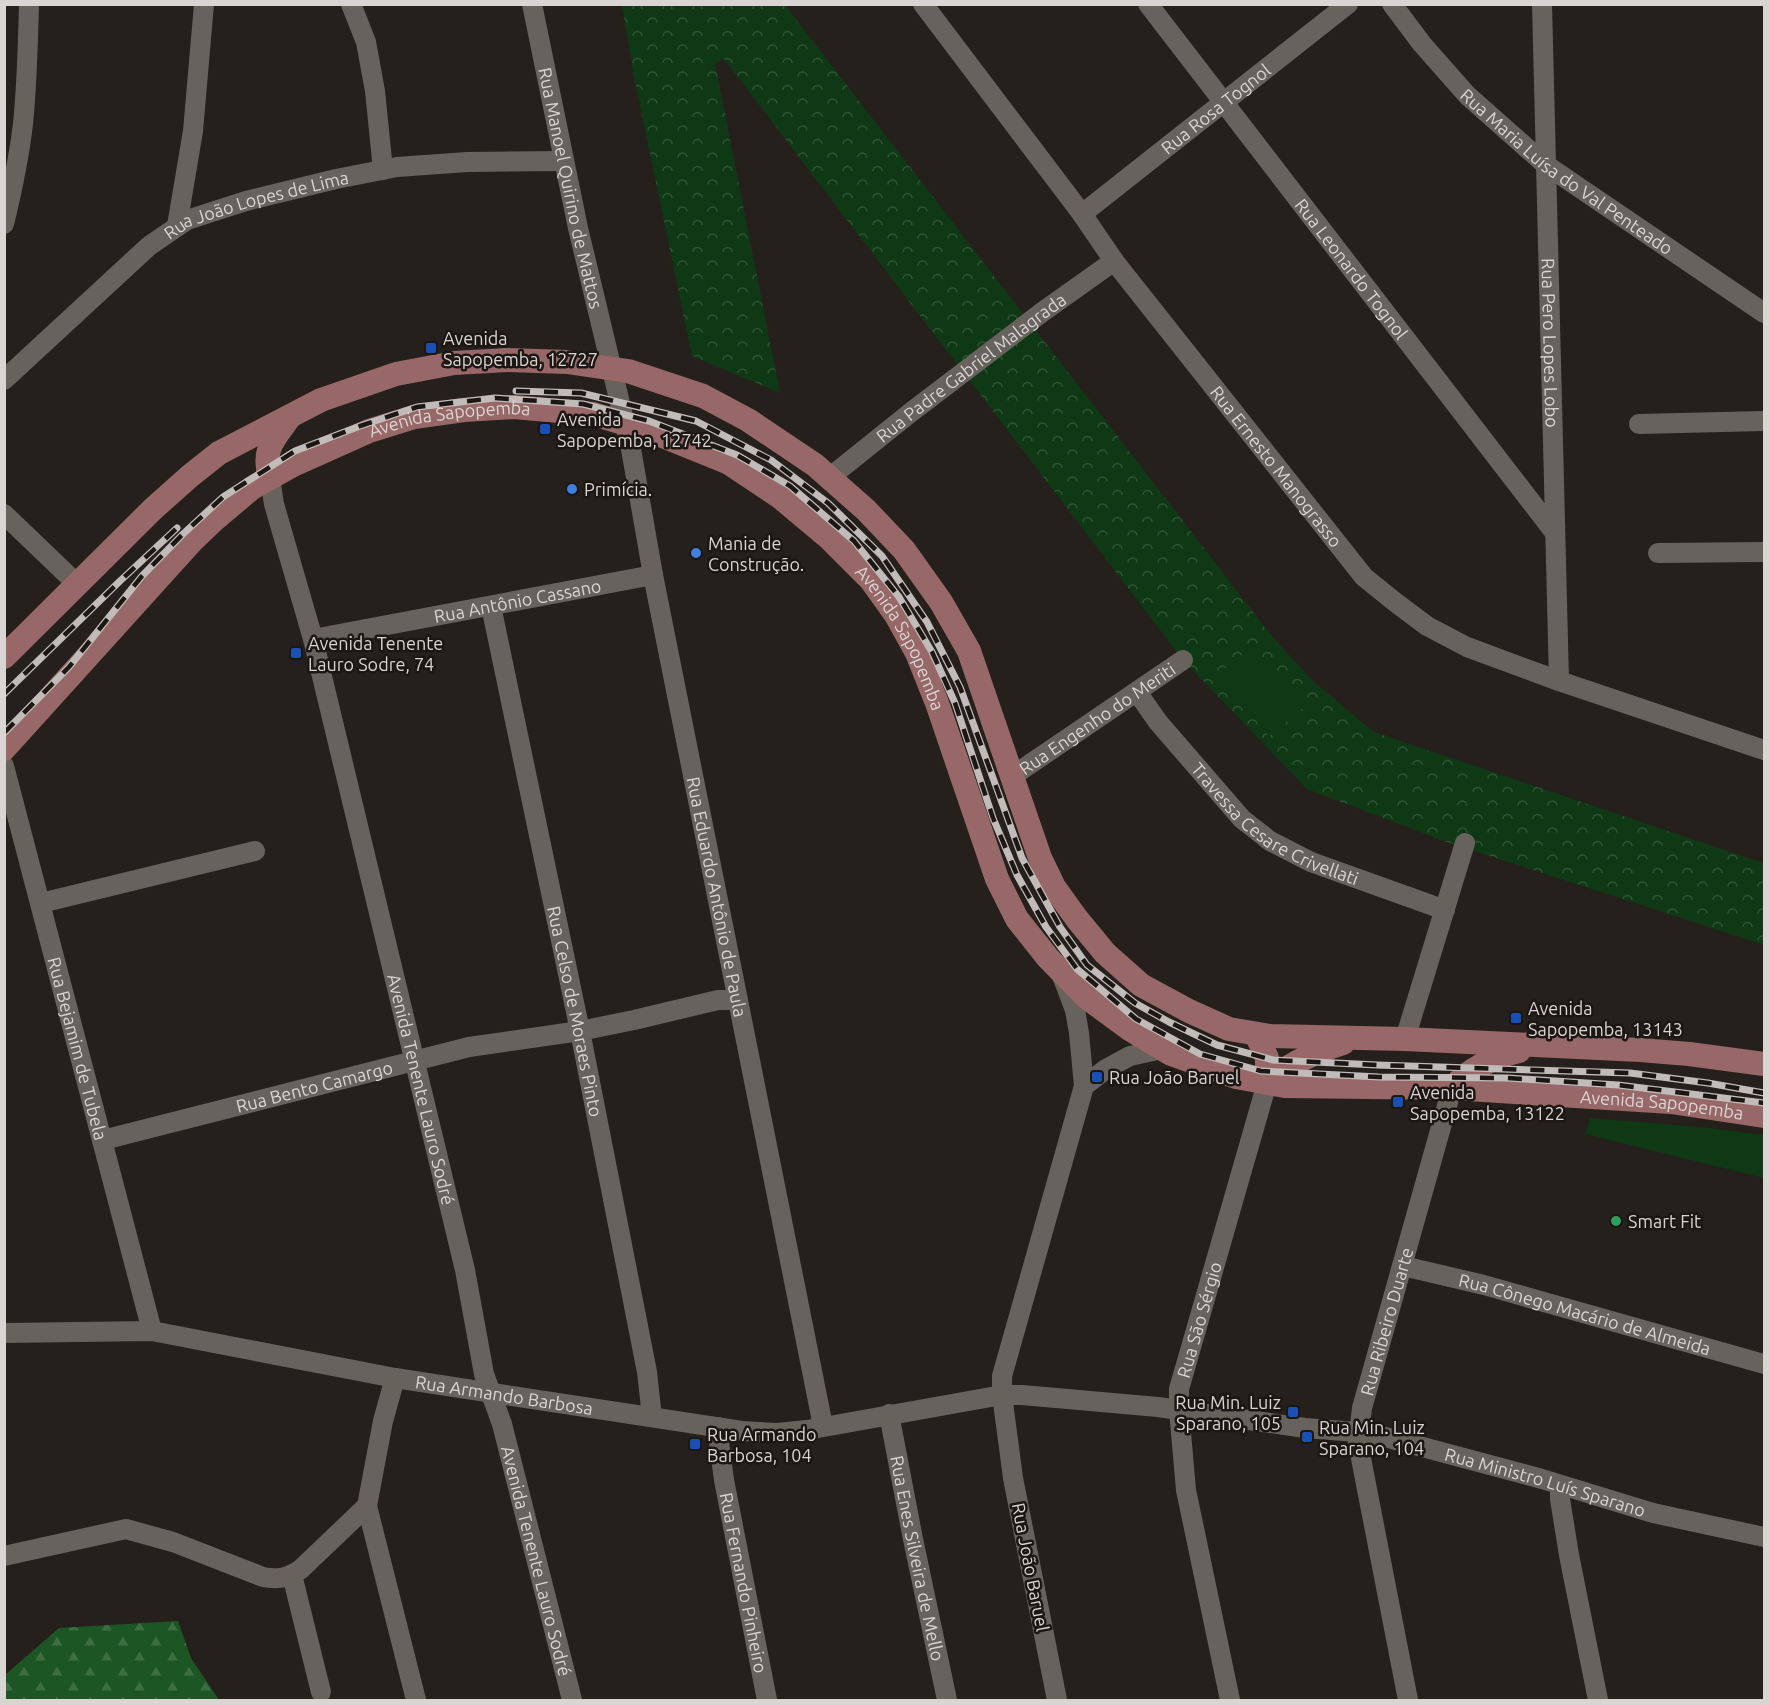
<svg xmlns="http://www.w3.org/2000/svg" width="1769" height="1705" font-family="Ubuntu,sans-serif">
  <defs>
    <pattern id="forest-firs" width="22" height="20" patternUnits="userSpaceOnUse" patternTransform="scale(1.5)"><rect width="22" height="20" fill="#1c5624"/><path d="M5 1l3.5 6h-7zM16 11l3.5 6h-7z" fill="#3c6d43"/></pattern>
    <pattern id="park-crowns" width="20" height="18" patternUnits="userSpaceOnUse" patternTransform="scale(1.5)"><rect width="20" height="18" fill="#0f3814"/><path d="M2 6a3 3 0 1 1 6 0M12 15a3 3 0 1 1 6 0" fill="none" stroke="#315435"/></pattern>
  </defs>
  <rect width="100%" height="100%" fill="#25201c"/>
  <!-- forest -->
  <path fill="url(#forest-firs)" d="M178 1621 191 1658 219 1700H5V1675L59 1628Z"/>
  <!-- park -->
  <path fill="url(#park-crowns)" d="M622 5H785L1274 639 1313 681 1374 732 1748 858 1764 863V945L1444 841 1307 789 1183 660 724 59 715 63 780 393 692 356 634 77Z"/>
  <!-- garden -->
  <path fill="#0f3814" d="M1252 647 1303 708 1269 736 1218 675Z
    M1590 1118 1700 1127 1764 1135V1178L1585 1134Z"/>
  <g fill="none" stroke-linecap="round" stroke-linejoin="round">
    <!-- minor -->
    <g stroke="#68625d" stroke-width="20">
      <path d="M351 4 366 42 375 91 383 170"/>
      <path id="s1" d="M532 4 578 228 631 449 653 575 823 1426"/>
      <path id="s2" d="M923 4 1082 214 1114 261 1364 577 1395 602 1427 626 1467 647 1559 681 1764 750"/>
      <path id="s3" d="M1148 4 1555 533"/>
      <path id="s4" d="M1392 4 1422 44 1467 95 1546 165 1764 313"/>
      <path id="s5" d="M1542 4 1559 681"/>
      <path id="s6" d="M1082 214 1348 4"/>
      <path d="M4 224C12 191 19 158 23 124 27 85 28 44 29 4"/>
      <path d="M177 226 193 131 204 4"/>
      <path id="s7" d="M4 380 149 246 187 220 246 201 336 179 397 167 467 162 564 161"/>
      <path d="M1639 424 1764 421"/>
      <path id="s8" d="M270 478 274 504 313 639 465 1270 484 1374 502 1424 572 1700"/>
      <path id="s9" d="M829 478 910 413 1041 313 1114 261"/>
      <path d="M4 514 77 584"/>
      <path d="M1658 553 1764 552"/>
      <path id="s10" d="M491 606 580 1031 647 1372 652 1417"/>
      <path id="s11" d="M313 639 653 575"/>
      <path id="s12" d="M1137 692 1158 722 1242 819 1270 841 1311 862 1445 910"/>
      <path id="s13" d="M4 766 152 1331"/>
      <path id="s14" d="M1011 777 1183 660"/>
      <path d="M41 903 255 851"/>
      <path d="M1405 1039 1465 843"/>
      <path d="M1084 1086 1106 1069 1130 1056 1162 1049"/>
      <path id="s15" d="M103 1140 469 1047 580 1031 634 1020 718 1000H738"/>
      <path id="s16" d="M1403 1266 1484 1285 1764 1364"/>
      <path id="s17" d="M4 1333 152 1331 395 1378 742 1431 777 1433 807 1430 1002 1395H1022L1158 1407 1305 1428 1370 1433 1542 1479 1653 1513 1764 1537"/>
      <path d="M395 1378 383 1421 367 1506 416 1700"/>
      <path id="s18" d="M889 1414 913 1539 947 1700"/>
      <path id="s19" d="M717 1427 724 1480 767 1700"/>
      <path d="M1560 1485V1499L1569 1555 1598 1700"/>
      <path d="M4 1556 126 1529 173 1542 263 1577C278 1580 288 1578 301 1569L367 1506"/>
      <path d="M292 1575 321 1692"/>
      <path d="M1057 1700 1013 1478 1002 1395V1376L1084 1086 1079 1033 1075 1010 1062 976"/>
      <path id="s20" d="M1230 1700 1186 1490 1179 1410V1389L1267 1083"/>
      <path id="s21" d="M1408 1700 1358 1443 1362 1408 1452 1088"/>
    </g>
    <!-- major -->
    <g stroke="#976867" stroke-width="24">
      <path d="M270 478C262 450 273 440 289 418"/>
      <path d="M4 657 153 509 190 476 219 453 321 400 396 374 454 363 507 360 567 362 628 371 703 396 748 420 815 465 866 510 904 550 941 602 969 651 1040 858 1054 887 1077 919 1105 953 1141 985 1189 1011 1229 1029 1270 1036 1405 1039 1640 1050 1689 1054 1764 1064"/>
      <path id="s22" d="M4 749 193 540 214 520 252 488 293 465 369 431 414 417 464 410 514 407 593 414 650 431 729 463 780 497 829 538 871 580 896 615 917 653 937 703 997 879 1017 919 1048 958 1086 997 1131 1030 1171 1054 1236 1077 1285 1086 1452 1088 1671 1102 1764 1116"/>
      <path d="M1256 1034 1267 1058V1083"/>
      <path d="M1267 1083C1289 1064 1314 1052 1343 1043"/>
      <path d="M1452 1088C1471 1068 1492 1057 1519 1051"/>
    </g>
    <defs>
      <path id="rail" d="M516 391 581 393 696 421 771 460 828 503 882 556 927 622 960 687 1022 858 1060 927 1087 965 1135 1003 1169 1022 1217 1045 1273 1060 1377 1065 1630 1073 1708 1083 1764 1093
        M4 694 120 581 177 528
        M4 733 69 667 142 576 183 534 223 497 295 451 360 426 417 407 495 398 583 404 649 421 737 455 790 486 854 541 899 597 932 652 955 703 993 818 1017 875 1046 927 1077 969 1136 1019 1200 1054 1261 1071 1379 1077 1508 1078 1618 1085 1764 1103"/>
    </defs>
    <!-- rail casing -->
    <use href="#rail" stroke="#c1bcba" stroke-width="7"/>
    <!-- rail -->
    <use href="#rail" stroke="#1c1713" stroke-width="4.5" stroke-dasharray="14" stroke-linecap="butt"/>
  </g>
  <!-- markers -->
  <g fill="#1a4fb4" stroke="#1c1713" stroke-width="2">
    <rect x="425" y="342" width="12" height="12" rx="3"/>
    <rect x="539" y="423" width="12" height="12" rx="3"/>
    <rect x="290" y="647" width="12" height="12" rx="3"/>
    <rect x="1510" y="1012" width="12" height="12" rx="3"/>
    <rect x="1091" y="1071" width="12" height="12" rx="3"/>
    <rect x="1392" y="1096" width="12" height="12" rx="3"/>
    <rect x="1287" y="1406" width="12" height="12" rx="3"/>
    <rect x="1301" y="1431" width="12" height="12" rx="3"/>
    <rect x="689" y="1438" width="12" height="12" rx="3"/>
  </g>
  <g fill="#3f7fe0" stroke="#1c1713" stroke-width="2">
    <circle cx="572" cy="489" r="6"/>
    <circle cx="696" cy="553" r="6"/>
  </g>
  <circle fill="#2e9e5b" stroke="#1c1713" stroke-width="2" cx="1616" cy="1221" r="6"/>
  <g text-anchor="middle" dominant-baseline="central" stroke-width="5" stroke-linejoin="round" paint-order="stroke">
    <!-- street labels -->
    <g font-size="18" fill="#d9d5d3" stroke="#1c1713">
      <text stroke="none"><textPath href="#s6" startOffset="170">Rua Rosa Tognol</textPath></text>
      <text stroke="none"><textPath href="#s4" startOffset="244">Rua Maria Luísa do Val Penteado</textPath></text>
      <text stroke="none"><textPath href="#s1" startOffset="188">Rua Manoel Quirino de Mattos</textPath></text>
      <text stroke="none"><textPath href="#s7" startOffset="314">Rua João Lopes de Lima</textPath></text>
      <text stroke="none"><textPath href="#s3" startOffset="334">Rua Leonardo Tognol</textPath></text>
      <text stroke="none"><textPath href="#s5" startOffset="339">Rua Pero Lopes Lobo</textPath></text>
      <text stroke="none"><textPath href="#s9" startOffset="180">Rua Padre Gabriel Malagrada</textPath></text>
      <text stroke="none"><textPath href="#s22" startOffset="573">Avenida Sapopemba</textPath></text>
      <text stroke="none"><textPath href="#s2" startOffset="582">Rua Ernesto Manograsso</textPath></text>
      <text stroke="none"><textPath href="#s11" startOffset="208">Rua Antônio Cassano</textPath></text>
      <text stroke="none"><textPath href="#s22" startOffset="1112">Avenida Sapopemba</textPath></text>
      <text stroke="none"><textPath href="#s14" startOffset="104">Rua Engenho do Meriti</textPath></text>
      <text stroke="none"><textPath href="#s12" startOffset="195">Travessa Cesare Crivellati</textPath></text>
      <text stroke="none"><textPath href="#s1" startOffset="912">Rua Eduardo Antônio de Paula</textPath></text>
      <text stroke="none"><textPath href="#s10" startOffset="414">Rua Celso de Moraes Pinto</textPath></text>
      <text stroke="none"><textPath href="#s13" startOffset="292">Rua Bejamim de Tubela</textPath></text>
      <text stroke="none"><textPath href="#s15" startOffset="218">Rua Bento Camargo</textPath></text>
      <text stroke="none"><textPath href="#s8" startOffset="630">Avenida Tenente Lauro Sodré</textPath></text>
      <text stroke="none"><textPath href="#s22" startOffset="2121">Avenida Sapopemba</textPath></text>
      <text stroke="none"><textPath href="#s16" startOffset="188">Rua Cônego Macário de Almeida</textPath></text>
      <text stroke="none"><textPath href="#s20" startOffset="388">Rua São Sérgio</textPath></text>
      <text stroke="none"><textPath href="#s21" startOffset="387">Rua Ribeiro Duarte</textPath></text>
      <text stroke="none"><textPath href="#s17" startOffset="506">Rua Armando Barbosa</textPath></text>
      <text stroke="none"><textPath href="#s17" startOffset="1562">Rua Ministro Luís Sparano</textPath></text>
      <text stroke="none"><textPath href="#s18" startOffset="147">Rua Enes Silveira de Mello</textPath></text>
      <text stroke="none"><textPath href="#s8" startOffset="1116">Avenida Tenente Lauro Sodré</textPath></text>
      <text transform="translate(1031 1567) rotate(79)">Rua João Baruel</text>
      <text stroke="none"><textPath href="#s19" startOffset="158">Rua Fernando Pinheiro</textPath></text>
    </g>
    <!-- poi labels -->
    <g font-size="18" fill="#d9d5d3" stroke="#1c1713" text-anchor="start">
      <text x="443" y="338">Avenida<tspan x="443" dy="21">Sapopemba, 12727</tspan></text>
      <text x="557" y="419">Avenida<tspan x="557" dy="21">Sapopemba, 12742</tspan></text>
      <text x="584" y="489">Primícia.</text>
      <text x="708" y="543">Mania de<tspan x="708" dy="21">Construção.</tspan></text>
      <text x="308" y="643">Avenida Tenente<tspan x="308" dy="21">Lauro Sodre, 74</tspan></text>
      <text x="1528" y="1008">Avenida<tspan x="1528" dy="21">Sapopemba, 13143</tspan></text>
      <text x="1109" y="1077">Rua João Baruel</text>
      <text x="1410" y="1092">Avenida<tspan x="1410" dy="21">Sapopemba, 13122</tspan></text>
      <text x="1628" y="1221">Smart Fit</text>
      <text x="1281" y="1402" text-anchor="end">Rua Min. Luiz<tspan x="1281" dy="21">Sparano, 105</tspan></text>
      <text x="1319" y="1427">Rua Min. Luiz<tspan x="1319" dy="21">Sparano, 104</tspan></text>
      <text x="707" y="1434">Rua Armando<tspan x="707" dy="21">Barbosa, 104</tspan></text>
    </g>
  </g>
  <!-- border -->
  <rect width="1769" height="1705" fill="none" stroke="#d9d5d3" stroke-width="12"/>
</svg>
